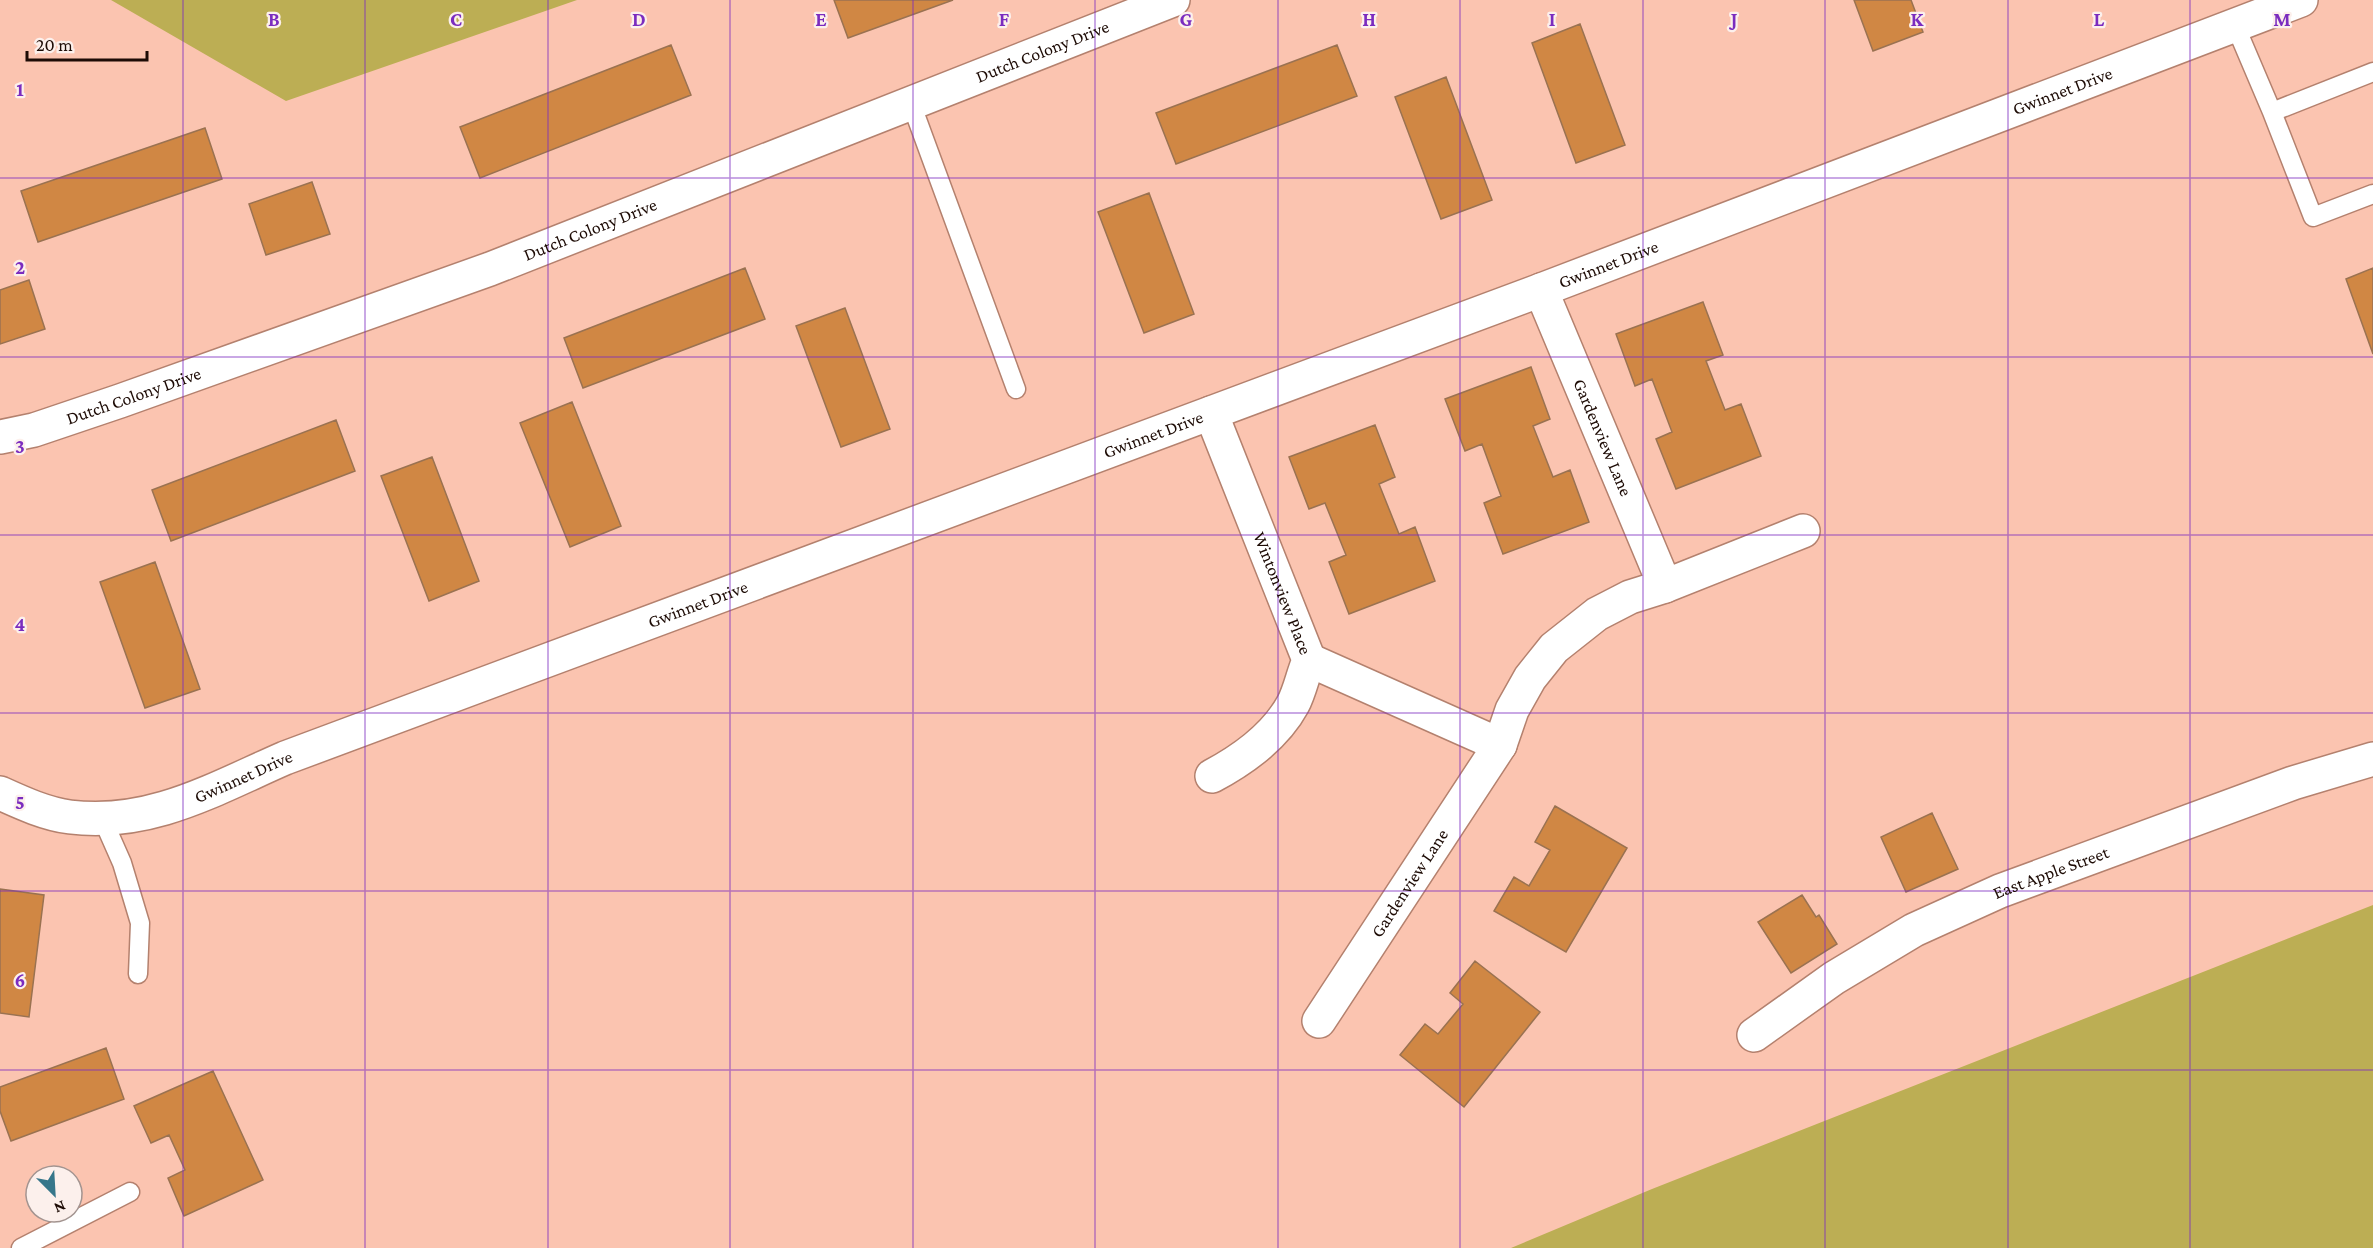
<svg xmlns="http://www.w3.org/2000/svg" width="2373" height="1248" font-family="'Crimson Pro',serif">
  <rect width="100%" height="100%" fill="#fbc4b0"/>
  <!-- green -->
  <path fill="#bcae54" d="M111 0H577L286 101Z
    M2373 905V1248H1511L1652 1189Z"/>
  <!-- building -->
  <path fill="#d08744" stroke="#9a7251" stroke-width="1.5" d="M834 0H953L848 38Z
    M1854 0H1911L1923 32 1873 51Z
    M1580 24 1625 145 1576 163 1532 43Z
    M671 45 691 95 480 178 460 127Z
    M1337 45 1357 96 1176 164 1156 113Z
    M1446 77 1492 200 1441 219 1395 97Z
    M205 128 222 179 38 242 21 191Z
    M312 182 330 234 266 255 249 204Z
    M1149 193 1194 314 1144 333 1098 212Z
    M745 268 765 319 583 388 564 338Z
    M2373 268V354L2346 279Z
    M29 280 45 329 0 344V290Z
    M1703 302 1723 355 1706 361 1725 410 1741 404 1761 456 1676 489 1656 439 1672 432 1652 379 1635 386 1616 334Z
    M845 308 890 429 841 447 796 326Z
    M1531 367 1550 419 1533 426 1553 477 1570 470 1589 522 1503 554 1484 503 1501 496 1482 444 1465 451 1445 399Z
    M572 402 621 526 570 547 520 423Z
    M336 420 355 471 171 541 152 490Z
    M1375 425 1395 477 1379 484 1399 534 1415 527 1435 581 1349 614 1329 562 1346 555 1325 503 1309 509 1289 457Z
    M432 457 479 581 429 601 381 476Z
    M155 562 200 689 145 708 100 582Z
    M1555 806 1627 848 1566 952 1494 911 1514 877 1529 886 1550 850 1535 842Z
    M1932 813 1958 869 1906 892 1881 837Z
    M0 889 44 895 29 1017 0 1013Z
    M1802 895 1816 917 1819 915 1837 944 1791 973 1758 922Z
    M1475 961 1540 1012 1464 1107 1400 1055 1425 1024 1438 1034 1463 1004 1450 993Z
    M106 1048 124 1099 11 1141 0 1111V1087Z
    M213 1071 263 1180 184 1216 168 1178 185 1170 169 1135 151 1143 134 1106Z"/>
  <g fill="none" stroke-linecap="round" stroke-linejoin="round">
    <defs>
      <path id="lane" d="M2235 25 2272 112 2373 72
        M911 103 1016 389
        M2272 112 2313 217 2373 194
        M103 820 122 863 140 923 138 974
        M21 1248 130 1192"/>
      <g id="street">
        <path id="s1" d="M1541 290 1665 586"/>
        <path id="s2" d="M1211 413 1309 660C1303 674 1300 691 1293 704 1275 737 1244 759 1212 776"/>
        <path id="s3" d="M0 437 34 430 120 401 490 269 1173 0"/>
        <path d="M1309 660 1500 745"/>
        <path id="s4" d="M0 793C22 803 46 814 70 817 150 827 214 789 285 758L1541 290 2301 0"/>
        <path id="s5" d="M1319 1021 1500 745 1512 710 1530 678 1554 648 1597 614 1630 597 1665 586 1803 531"/>
        <path id="s6" d="M1754 1035 1834 978 1914 930 2000 891 2293 783 2373 759"/>
      </g>
    </defs>
    <!-- lane casing -->
    <use href="#lane" stroke="#b4816e" stroke-width="21"/>
    <!-- street casing -->
    <use href="#street" stroke="#b4816e" stroke-width="36"/>
    <!-- lane -->
    <use href="#lane" stroke="#fff" stroke-width="18"/>
    <!-- street -->
    <use href="#street" stroke="#fff" stroke-width="33"/>
  </g>
  <!-- grid -->
  <path fill="none" stroke="#7b2cbf" stroke-width="1.5" stroke-opacity="0.55" d="M183 0V1248M365 0V1248M548 0V1248M730 0V1248M913 0V1248M1095 0V1248M1278 0V1248M1460 0V1248M1643 0V1248M1825 0V1248M2008 0V1248M2190 0V1248M0 178H2373M0 357H2373M0 535H2373M0 713H2373M0 891H2373M0 1070H2373"/>
  <g text-anchor="middle" dominant-baseline="central" stroke-width="4.5" stroke-linejoin="round" paint-order="stroke">
    <!-- street labels -->
    <g font-size="18" fill="#1d0b05" stroke="#fcf0ec">
      <text stroke="none"><textPath href="#s3" startOffset="1112">Dutch Colony Drive</textPath></text>
      <text stroke="none"><textPath href="#s4" startOffset="2199">Gwinnet Drive</textPath></text>
      <text stroke="none"><textPath href="#s3" startOffset="626">Dutch Colony Drive</textPath></text>
      <text stroke="none"><textPath href="#s4" startOffset="1713">Gwinnet Drive</textPath></text>
      <text stroke="none"><textPath href="#s3" startOffset="140">Dutch Colony Drive</textPath></text>
      <text stroke="none"><textPath href="#s4" startOffset="1227">Gwinnet Drive</textPath></text>
      <text stroke="none"><textPath href="#s1" startOffset="160">Gardenview Lane</textPath></text>
      <text stroke="none"><textPath href="#s2" startOffset="194">Wintonview Place</textPath></text>
      <text stroke="none"><textPath href="#s4" startOffset="741">Gwinnet Drive</textPath></text>
      <text stroke="none"><textPath href="#s4" startOffset="255">Gwinnet Drive</textPath></text>
      <text stroke="none"><textPath href="#s6" startOffset="340">East Apple Street</textPath></text>
      <text stroke="none"><textPath href="#s5" startOffset="165">Gardenview Lane</textPath></text>
    </g>
  </g>
  <g font-size="20" text-anchor="middle" font-weight="bold" fill="#7b2cbf" stroke="#fcf0ec" stroke-width="4.5" stroke-linejoin="round" paint-order="stroke">
    <text x="274" y="26">B</text>
    <text x="456" y="26">C</text>
    <text x="639" y="26">D</text>
    <text x="821" y="26">E</text>
    <text x="1004" y="26">F</text>
    <text x="1186" y="26">G</text>
    <text x="1369" y="26">H</text>
    <text x="1552" y="26">I</text>
    <text x="1734" y="26">J</text>
    <text x="1917" y="26">K</text>
    <text x="2099" y="26">L</text>
    <text x="2282" y="26">M</text>
    <text x="20" y="96">1</text>
    <text x="20" y="274">2</text>
    <text x="20" y="453">3</text>
    <text x="20" y="631">4</text>
    <text x="20" y="809">5</text>
    <text x="20" y="987">6</text>
  </g>
  <!-- north arrow -->
  <g transform="translate(54 1194) rotate(156)"><circle r="28" fill="#fcf0ec" stroke="#a39490" stroke-width="1.5"/>
  <path d="M0-4.5L10 22L0 15L-10 22Z" fill="#36768a"/>
  <text y="-9" font-size="16" font-weight="bold" text-anchor="middle" fill="#1d0b05">N</text>
  </g>
  <!-- scale -->
  <path d="M27 51v9h120v-9" fill="none" stroke="#1d0b05" stroke-width="3"/>
  <text x="36" y="51" font-size="18" fill="#1d0b05" stroke="#fcf0ec" stroke-width="4.5" paint-order="stroke">20 m</text>
</svg>
